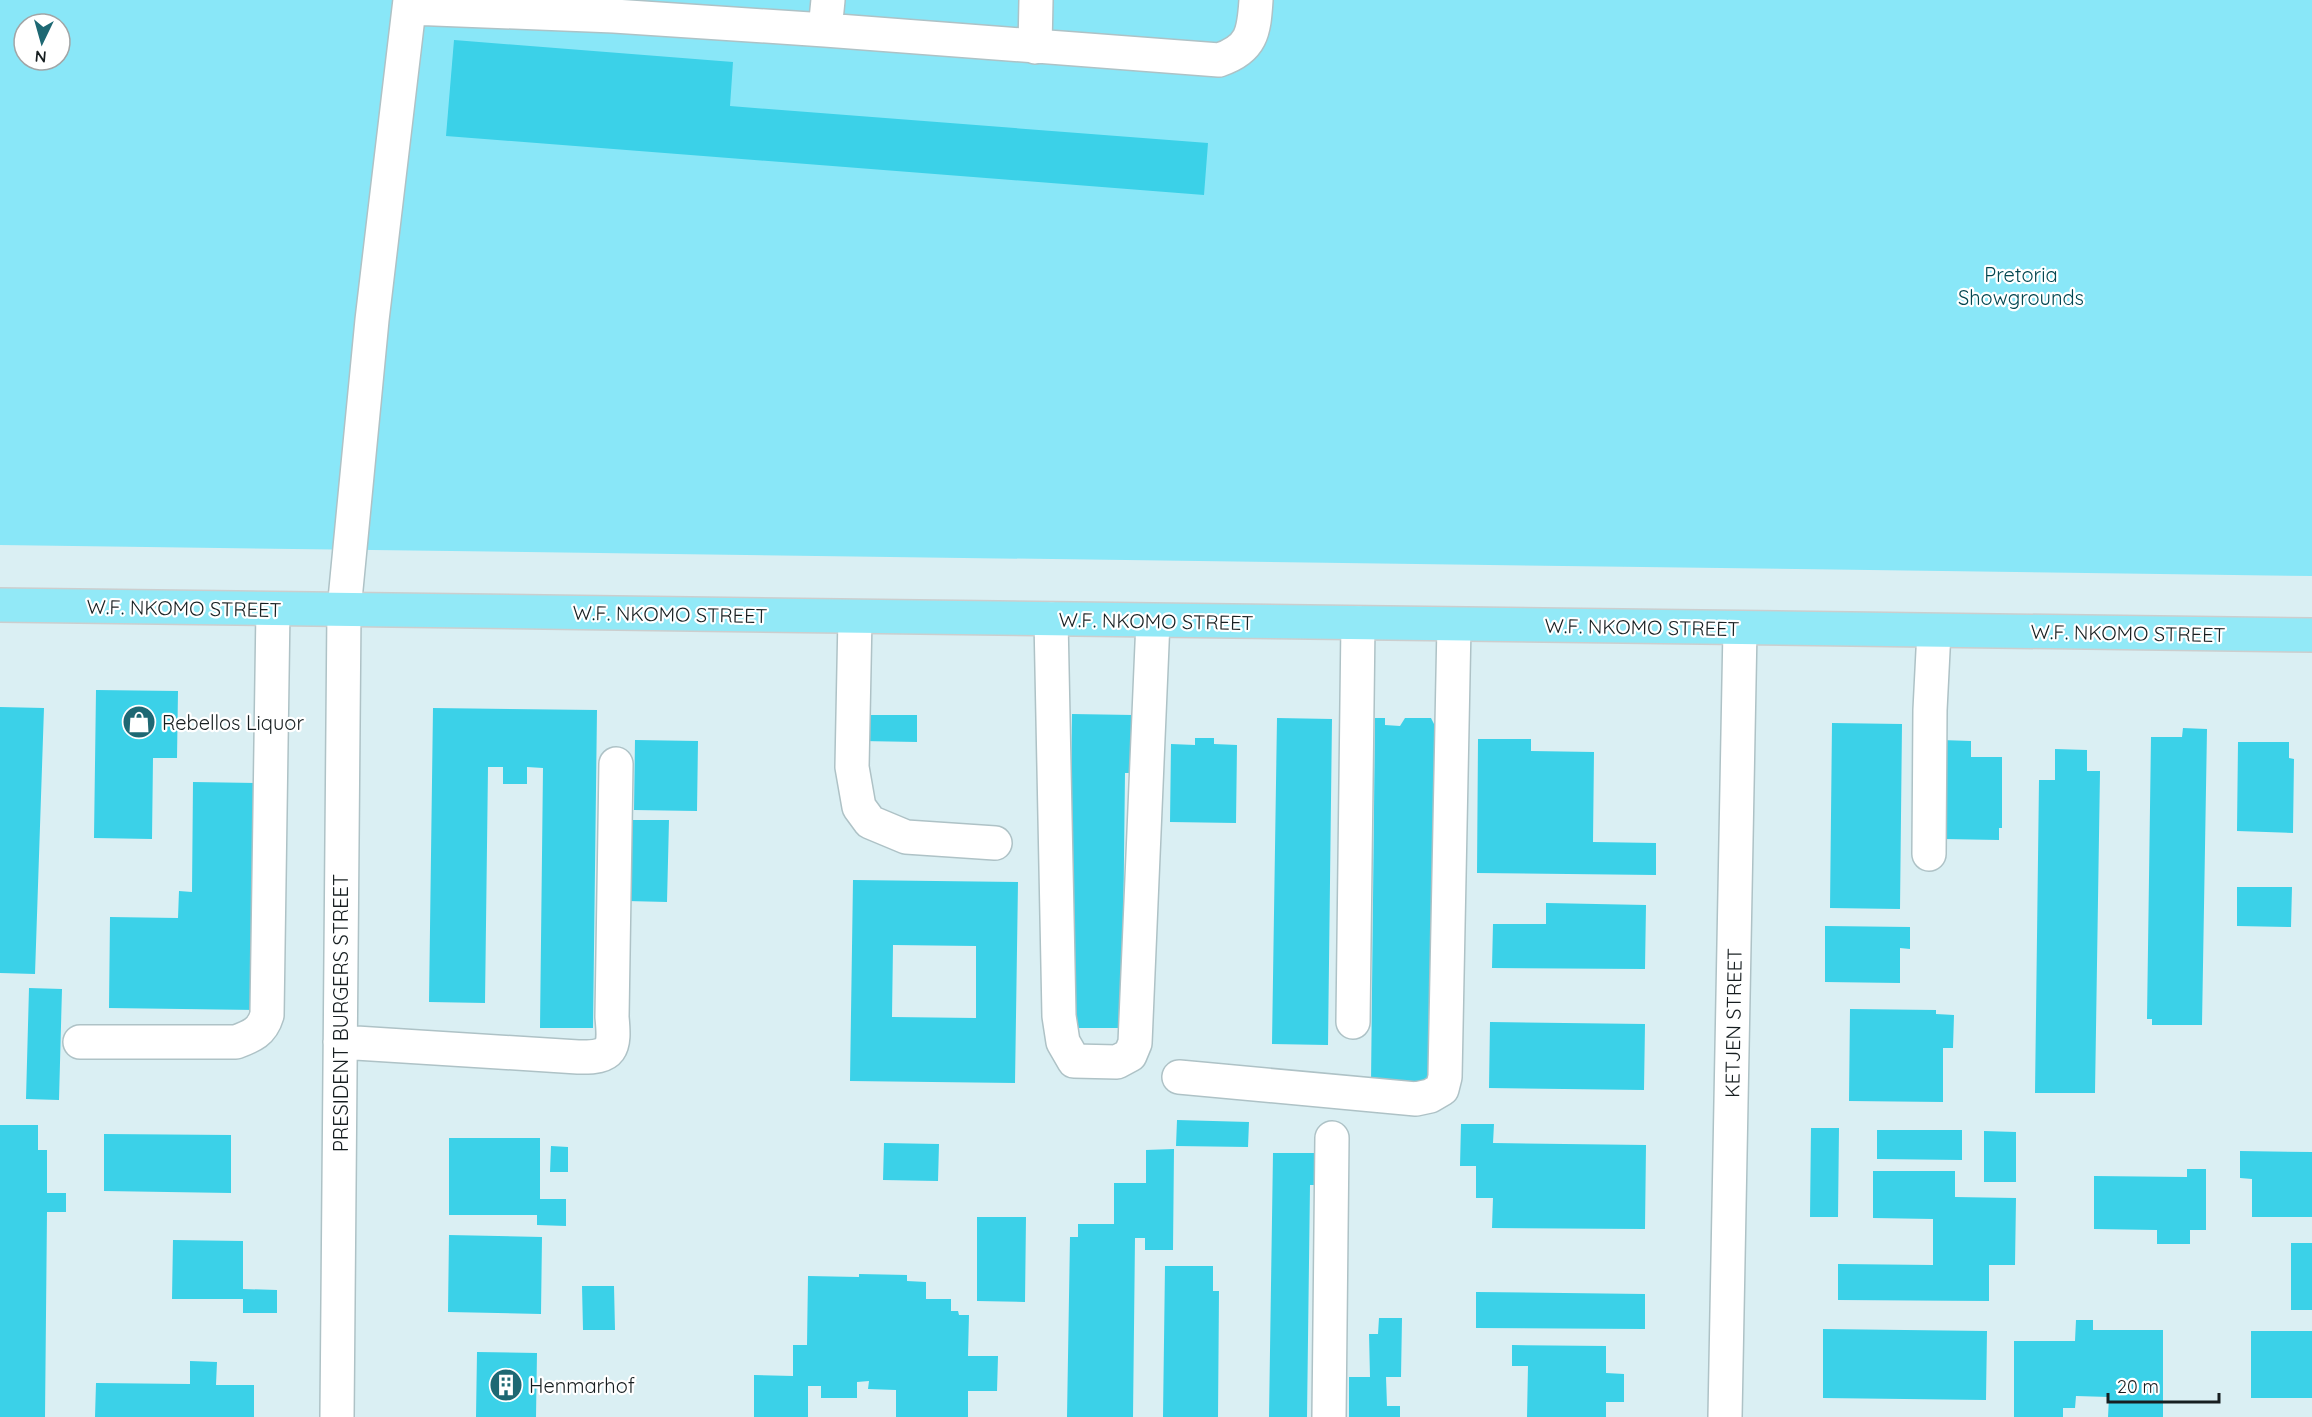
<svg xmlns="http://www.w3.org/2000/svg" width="2312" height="1417" font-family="Quicksand,sans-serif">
  <rect width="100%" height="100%" fill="#daeff3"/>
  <!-- green -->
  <path fill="#89e7f8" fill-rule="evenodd" d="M0 0H2312V576L0 545ZM24 24H60V60H24Z"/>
  <!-- building -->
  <path fill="#3bd1e8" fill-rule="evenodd" d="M454 40 733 62 730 106 1208 143 1204 195 446 136Z
    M96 690 178 691 177 758H153L152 839 94 838Z
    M0 707 44 708 35 974 0 973Z
    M433 708 597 710 593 1028H540L543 768 527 767V784H503V767H488L485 1003 429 1002Z
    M1072 714 1133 715 1132 773H1125L1122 1028H1068Z
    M862 715H917V742L862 741Z
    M1277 718 1332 719 1328 1045 1272 1044Z
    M1375 718H1385V725L1400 726 1405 718H1431L1435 726 1430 1084 1371 1083Z
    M1832 723 1902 724 1900 909 1830 908Z
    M2183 728 2207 729 2202 1025H2152V1019H2147L2151 737H2182Z
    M1195 738H1214V744L1237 745 1236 823 1170 822 1171 744 1195 745Z
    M1478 739H1531V751L1594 752 1593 842 1656 843V875L1477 873Z
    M635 740 698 741 697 811 634 810Z
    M1941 740 1971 741V757H2002V828H1999V840L1943 839Z
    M2238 742H2289V758L2294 759 2293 833 2237 831Z
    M2055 749 2087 750V771H2100L2095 1093H2035L2039 780H2055Z
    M193 782 260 783 258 1010 109 1008 110 917 178 918 179 891 192 892Z
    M628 820H669L667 902 627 901Z
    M853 880 1018 882 1015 1083 850 1081ZM893 945 976 946V1018L892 1017Z
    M2237 887H2292L2291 927 2237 926Z
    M1546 903 1646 905 1645 969 1492 968 1493 924H1546Z
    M1825 926 1910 927V949L1900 948V983L1825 982Z
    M29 988 62 989 59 1100 26 1099Z
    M1850 1009 1936 1010V1014L1954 1015 1953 1048H1943V1102L1849 1101Z
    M1490 1022 1645 1024 1644 1090 1489 1088Z
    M1177 1120 1249 1122 1248 1147 1176 1146Z
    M1461 1124H1494L1493 1143 1646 1145 1645 1229 1492 1228 1493 1198H1476V1166H1460Z
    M0 1125H38V1150H47V1193H66V1212H47L45 1417H0Z
    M1811 1128H1839L1838 1217H1810Z
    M1877 1130H1962V1160L1877 1159Z
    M1984 1131 2016 1132V1182H1984Z
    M104 1134 231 1135V1193L104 1191Z
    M449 1138H540V1199H566V1226L537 1225V1215H449Z
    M884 1143 939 1144 938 1181 883 1180Z
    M551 1146 568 1147V1172H550Z
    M1174 1149 1173 1250H1145V1238H1135L1133 1417H1067L1070 1237H1078V1224H1114V1183H1146V1150Z
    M2240 1151 2312 1152V1217H2252V1179L2240 1178Z
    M1273 1153H1316V1185H1310L1307 1417H1269Z
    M2187 1169H2206V1230H2190V1244H2157V1230L2094 1229V1176L2187 1177Z
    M1873 1171H1955V1197L2016 1198 2015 1265H1989V1301L1838 1300V1264L1933 1265V1219L1873 1218Z
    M977 1217H1026L1025 1302 977 1301Z
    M449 1235 542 1237 541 1314 448 1312Z
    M173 1240 243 1241V1289L277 1290V1313H243V1299H172Z
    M2291 1243H2312V1310H2291Z
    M1165 1266H1213V1291H1219L1218 1417H1163Z
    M859 1274 907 1275V1281L926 1282V1299H951V1311H958L959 1315H969L968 1356H998L997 1391H968V1417H896V1390L868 1389 869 1381 857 1382V1398H821V1386H808V1417H754V1375L793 1376V1345H807L808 1276 859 1277Z
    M582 1286H614L615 1330H583Z
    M1476 1292 1645 1294V1329L1476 1328Z
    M1379 1318H1402L1401 1377H1386L1387 1406H1400V1417H1349V1377H1370L1369 1334H1378Z
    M2076 1320H2093V1330H2163V1417H2108L2109 1397 2076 1396 2075 1408H2063V1417H2014V1341H2075Z
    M1823 1329 1987 1331 1986 1400 1823 1398Z
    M2251 1331H2312V1398H2251Z
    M1512 1345 1606 1346V1373L1624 1374V1402H1606V1417H1527L1528 1366H1512Z
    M477 1352 537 1353 536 1417H476Z
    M190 1361 217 1362 216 1385H254V1417H95L96 1383 190 1384Z"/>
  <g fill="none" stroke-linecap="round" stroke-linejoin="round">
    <defs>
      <path id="minor" d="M410 8 614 16 825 30 1219 60C1252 49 1254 32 1256 0
        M825 30 828 0
        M1035 47 1036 0
        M855 617 852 767 859 807 870 822 906 837 995 843
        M1051 619 1059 1016 1063 1042 1074 1061 1117 1062 1130 1055 1135 1043 1153 621
        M1929 854 1930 710 1934 631
        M1353 1022 1358 623
        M80 1042H236C252 1036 262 1032 267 1015L273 609
        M340 1042 578 1057C613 1058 615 1049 612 1017L616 764
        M1179 1077 1416 1099 1430 1096 1442 1089 1445 1077 1454 625
        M337 1417 344 610 372 320 410 0
        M1329 1417 1332 1138
        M1725 1417 1740 629"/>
      <path id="major" d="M0 605 2312 635"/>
    </defs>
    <!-- minor casing -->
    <use href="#minor" stroke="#aec2c6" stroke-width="36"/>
    <!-- major casing -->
    <use href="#major" stroke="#cccece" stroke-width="36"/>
    <!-- minor -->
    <use href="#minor" stroke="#fff" stroke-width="33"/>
    <!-- major -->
    <use href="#major" stroke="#92e9f7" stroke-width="33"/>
  </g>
  <!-- icons -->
  <defs>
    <symbol id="shop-disc" viewBox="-11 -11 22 22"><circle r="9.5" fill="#1e6873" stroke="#fff"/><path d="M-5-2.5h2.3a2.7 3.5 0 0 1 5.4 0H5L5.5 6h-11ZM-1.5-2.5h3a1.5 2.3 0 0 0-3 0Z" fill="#fff"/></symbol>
    <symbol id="building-disc" viewBox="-11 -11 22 22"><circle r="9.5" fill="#1e6873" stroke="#fff"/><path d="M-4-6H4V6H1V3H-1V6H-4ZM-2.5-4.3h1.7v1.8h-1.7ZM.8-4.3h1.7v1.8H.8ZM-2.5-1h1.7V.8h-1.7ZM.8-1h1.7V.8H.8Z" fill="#fff"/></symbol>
  </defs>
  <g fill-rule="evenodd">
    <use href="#shop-disc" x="120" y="703" width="38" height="38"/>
    <use href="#building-disc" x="487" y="1366" width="38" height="38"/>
  </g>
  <g text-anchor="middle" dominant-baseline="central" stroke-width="4.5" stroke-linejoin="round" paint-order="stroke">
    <!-- park labels -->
    <g font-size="20" fill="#024650" stroke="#fff">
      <text x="2021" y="274">Pretoria<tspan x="2021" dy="23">Showgrounds</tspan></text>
    </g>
    <!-- street labels -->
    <g font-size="20" fill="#171e20" stroke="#fff">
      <text transform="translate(184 608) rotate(1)">W.F. NKOMO STREET</text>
      <text transform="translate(670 614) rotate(1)">W.F. NKOMO STREET</text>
      <text transform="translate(1156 621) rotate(1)">W.F. NKOMO STREET</text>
      <text transform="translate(1642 627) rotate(1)">W.F. NKOMO STREET</text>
      <text transform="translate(2128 633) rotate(1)">W.F. NKOMO STREET</text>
      <text transform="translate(340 1013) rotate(-90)">PRESIDENT BURGERS STREET</text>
      <text transform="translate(1733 1023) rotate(-89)">KETJEN STREET</text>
    </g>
    <!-- poi labels -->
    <g font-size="20" fill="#171e20" stroke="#fff" text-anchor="start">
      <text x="162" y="722">Rebellos Liquor</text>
      <text x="529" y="1385">Henmarhof</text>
    </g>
  </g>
  <!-- north arrow -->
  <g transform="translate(42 42) rotate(185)"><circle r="28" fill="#ffffff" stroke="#a2a5a6" stroke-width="1.5"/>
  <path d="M0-4.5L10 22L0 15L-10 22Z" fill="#1e6873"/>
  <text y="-9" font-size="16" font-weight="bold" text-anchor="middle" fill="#171e20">N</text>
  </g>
  <!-- scale -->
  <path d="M2108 1393v9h111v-9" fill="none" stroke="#171e20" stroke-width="3"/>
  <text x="2117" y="1393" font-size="18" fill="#171e20" stroke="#ffffff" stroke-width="4.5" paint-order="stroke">20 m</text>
</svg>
